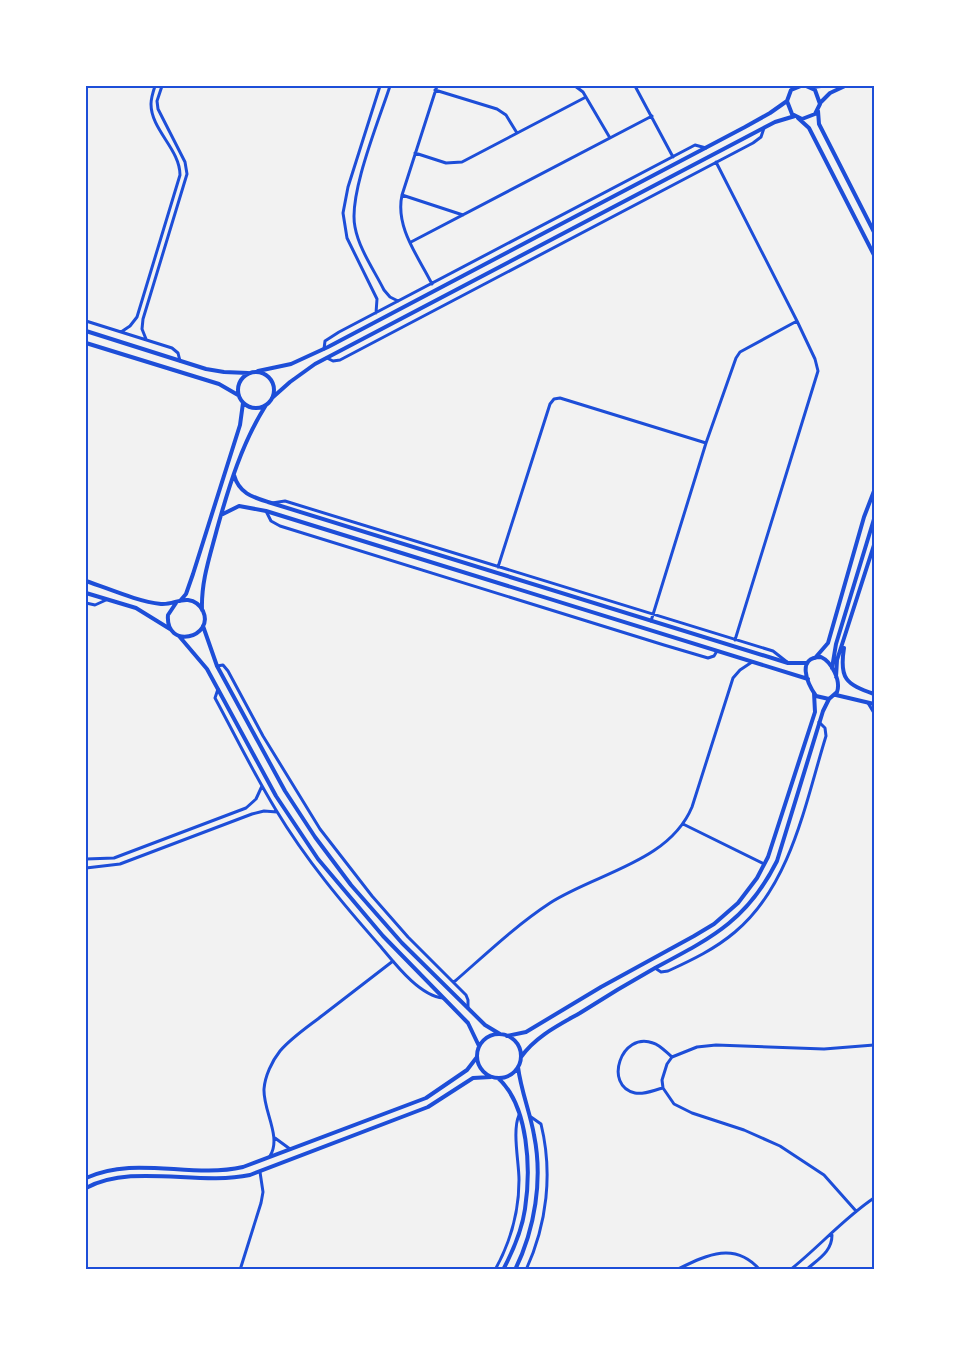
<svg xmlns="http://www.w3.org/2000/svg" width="960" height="1355" font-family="Karla,sans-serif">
  <rect width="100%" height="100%" fill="#f2f2f2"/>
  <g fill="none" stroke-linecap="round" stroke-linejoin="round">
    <!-- minor -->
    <path stroke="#1d4ed8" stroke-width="3" d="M390 86C379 120 348 195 355 227 359 249 374 270 384 290L390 297 398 301
      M575 86 583 92 610 138
      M635 86 673 157
      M849 86H860
      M435 90 497 109 506 115 517 133
      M415 153 446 163 462 162 586 97
      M716 162 797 321 815 359 818 371 735 640
      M402 195 463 215
      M411 242 652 116
      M432 284C418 256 395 227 402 195L437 86
      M376 313 377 299 347 238 343 213 348 187 380 86
      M86 321 172 348 178 353 180 361
      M121 332 130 326 137 317 180 175C180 149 151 130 151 104 151 98 153 92 155 86
      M146 339 142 329 143 319 187 174 185 162 158 109 157 101 162 86
      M324 349 325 341 339 332 695 145 706 148
      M327 358 333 361 340 360 753 143 761 137 764 128
      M272 503 285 501 773 651 787 662
      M266 511 271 521 280 526 664 645 708 658 714 656 717 651
      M498 567 550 404 554 399 560 398 706 443
      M86 603 95 605 106 600
      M651 621 706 443 736 358 740 352 797 321
      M217 666 223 665 228 671 263 736 320 829 372 896 408 937 466 995 468 1000V1008
      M218 689 215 698C235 735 254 774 276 810 306 860 343 904 381 947 396 965 420 996 443 998
      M868 703 874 713
      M683 824 764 864
      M86 859 114 858 246 808 256 799 262 786
      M86 868 120 864 252 814 264 811 277 812
      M655 968 661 972 668 971C692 960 715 949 735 932 791 885 805 804 826 736L825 728 819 722
      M454 982C485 955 515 926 550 903 597 873 669 862 692 807L733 678 740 670 752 662
      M663 1088C654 1090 644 1095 635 1093 603 1086 621 1031 653 1043 660 1045 666 1052 672 1057
      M275 1138 290 1149
      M270 1156C282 1137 263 1111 264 1089 265 1076 272 1061 280 1051 292 1037 309 1026 323 1015 346 997 370 979 393 961
      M856 1211 824 1175 780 1146 744 1130 692 1113 674 1104 663 1088 662 1080 667 1064 672 1057 697 1047 716 1045 824 1049 874 1045
      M240 1270 261 1203 263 1192 260 1172
      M495 1270C510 1243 519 1211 519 1180 519 1162 512 1131 519 1115
      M526 1270C547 1224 553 1173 541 1124L531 1117
      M676 1270C705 1256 734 1240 760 1270
      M790 1270C819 1247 844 1218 874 1198
      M806 1270C818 1259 832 1252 832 1235"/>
    <!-- tertiary -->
    <path stroke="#1d4ed8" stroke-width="4" d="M801 86 791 90 787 101 792 114 802 119 815 114 820 104 815 90 806 86
      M812 87 821 86
      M820 103 830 93 845 86
      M818 111 819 124 874 232
      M798 118 809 128 874 255
      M86 331 206 369 224 372 248 373
      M86 343 219 384 238 395
      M258 371 291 364 328 347 745 127 770 113 787 101
      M238 390a18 18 0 1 1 36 0a18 18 0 1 1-36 0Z
      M272 398 290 382 315 364 775 122 795 116
      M234 475C239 493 252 497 268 502L788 663H807
      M221 515 239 506 266 511 808 679
      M86 581C110 589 136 601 161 604 171 605 179 599 188 600 195 601 200 605 203 611 215 638 165 650 168 615L176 603
      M86 593 136 608 170 629
      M180 601 186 594 193 574 240 425 243 403
      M202 610C201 581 210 556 217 529 229 486 242 443 266 405
      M203 626 217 666 285 791 315 837 351 885 402 943 485 1025 500 1034
      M179 636 207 669 276 796 318 859 383 936 468 1023 479 1046
      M844 648C839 679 846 684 874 694
      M821 657C832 662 841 681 837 692L829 699 816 696C807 683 796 657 821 657Z
      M815 658 828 643 864 517 874 491
      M832 668 836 644 874 519
      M836 677 837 660 874 545
      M836 695 874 704
      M477 1056a22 22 0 1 1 44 0a22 22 0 1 1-44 0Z
      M507 1036 526 1032 601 987 694 936 714 924 738 903 757 878 768 857 815 712 814 693
      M521 1057C536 1036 559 1025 580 1013 605 997 630 982 655 968 711 938 747 921 777 861L823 711 829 699
      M498 1078C529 1106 531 1170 525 1209 522 1230 513 1251 503 1270
      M86 1178C135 1155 191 1179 243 1167L426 1098 467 1070 477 1057
      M86 1188C132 1163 198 1186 250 1175L428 1107 473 1078 491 1077
      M515 1270C535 1229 543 1179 534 1135 530 1112 521 1091 518 1067"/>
  </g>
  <!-- border -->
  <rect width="960" height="1355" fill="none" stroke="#ffffff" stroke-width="174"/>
  <rect x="87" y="87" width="786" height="1181" fill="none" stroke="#1d4ed8" stroke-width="2"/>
</svg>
